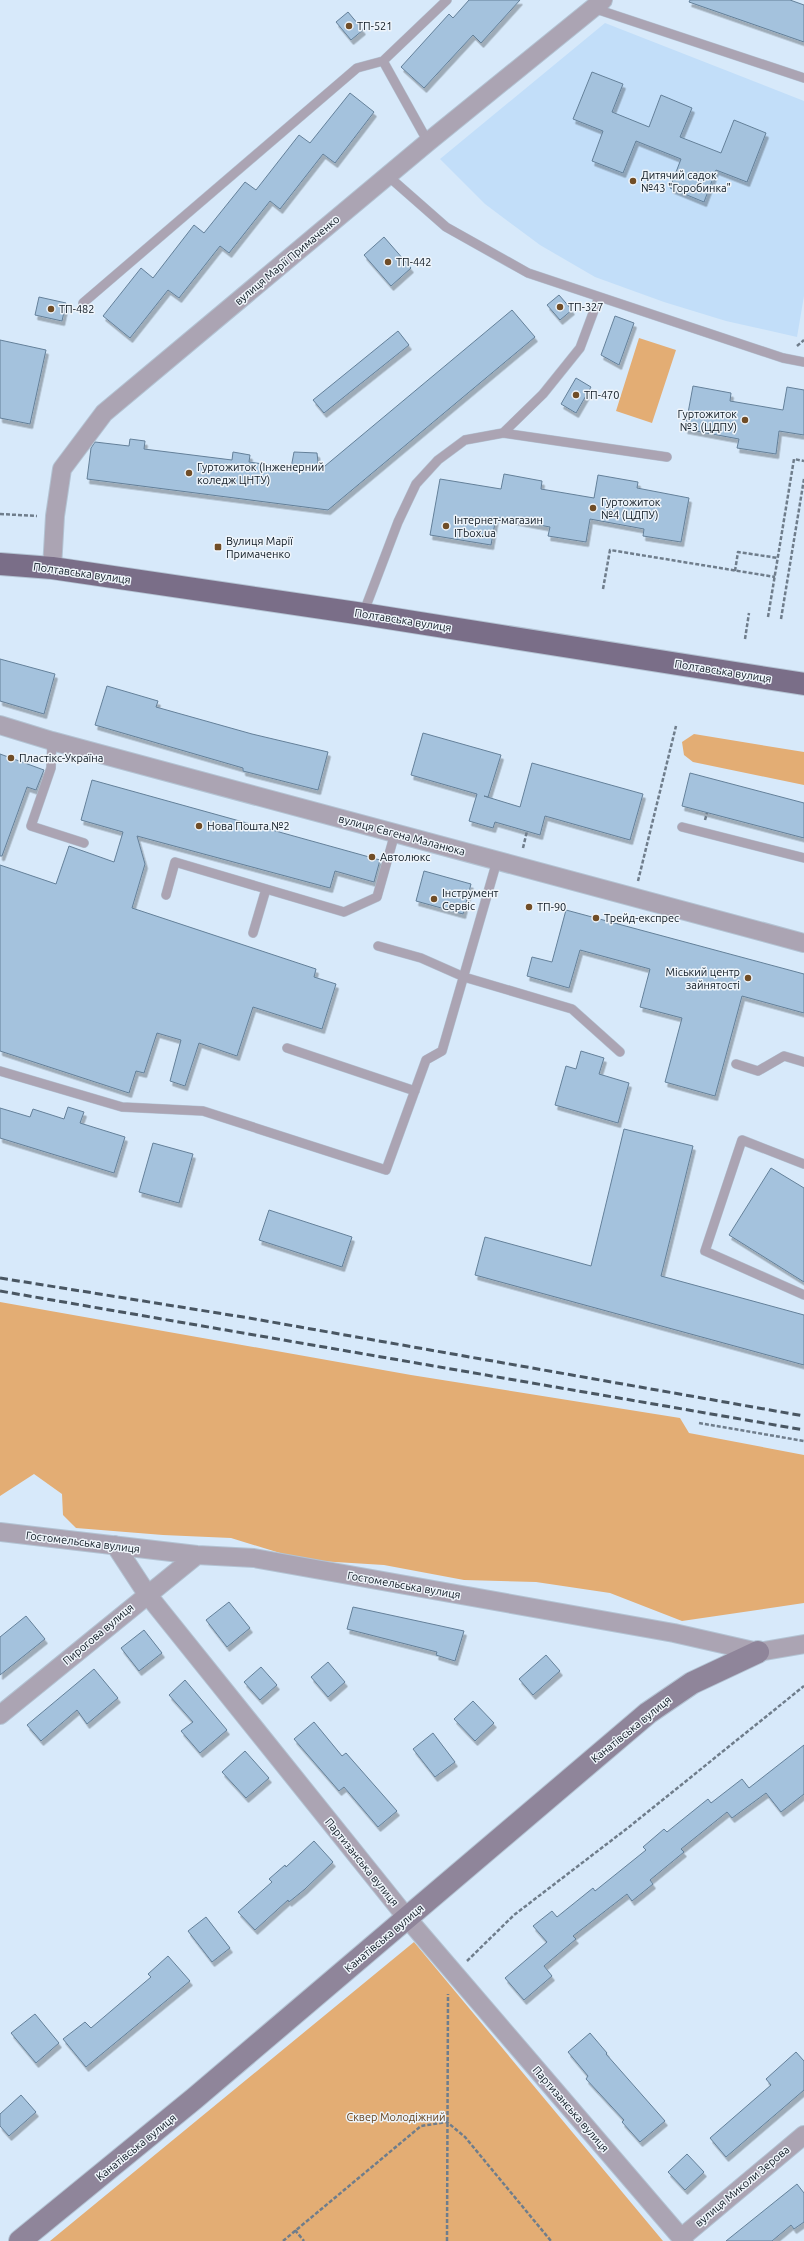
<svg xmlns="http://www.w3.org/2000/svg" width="804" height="2241" font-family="Ubuntu,sans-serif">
  <defs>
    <filter id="shadow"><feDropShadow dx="2.5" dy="4.5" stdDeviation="0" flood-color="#0004"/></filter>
  </defs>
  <rect width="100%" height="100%" fill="#d7e9fa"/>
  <!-- built -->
  <path fill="#c2def9" d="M605 23 804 101V296L797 337 726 321 664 302 595 277 540 245 485 204 440 159Z"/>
  <!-- green -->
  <path fill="#e3ad74" d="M639 338 676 350 652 423 616 411Z
    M694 734 804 752V785L693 762 684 755 682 742Z
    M0 1302 411 1375 680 1418 689 1433 804 1455V1603L682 1621 610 1593 536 1582 464 1580 384 1565 303 1560 231 1538 163 1535 76 1528 63 1515 62 1494 34 1474 0 1496Z
    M414 1942 663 2241H50Z"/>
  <!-- building -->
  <path fill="#a4c2dd" stroke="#648099" filter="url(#shadow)" d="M469 0H520L481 43 473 35 424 88 401 67 449 14 453 18Z
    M690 0H790L804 5V42L689 2Z
    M348 12 363 30 351 40 336 22Z
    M592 72 623 84 612 112 649 127 661 95 692 108 680 137 721 153 734 120 766 133 747 182 716 170 704 202 670 188 681 159 636 141 623 173 592 161 603 131 573 119Z
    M350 93 374 112 335 163 323 154 280 209 270 201 229 253 220 246 179 298 168 290 130 338 103 316 141 268 153 278 194 225 204 233 245 182 256 190 299 135 310 143Z
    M384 237 411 268 391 286 364 255Z
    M559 295 572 310 560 320 547 305Z
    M39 297 66 303 62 321 35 315Z
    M512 310 535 337 328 510 87 479 91 448 95 442 129 446 130 439 145 441 144 449 232 460 233 452 250 455 249 462 291 468 294 452 317 453 319 471Z
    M615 316 634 323 619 365 601 355Z
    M398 331 409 345 324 413 313 400Z
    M0 340 46 350 30 424 0 418Z
    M576 378 591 387 576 413 561 404Z
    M693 386 731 393 730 401 783 410 787 387 804 390V435L779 431 776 454 737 448 739 439 685 429Z
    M504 474 542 481 541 489 594 498 598 475 638 482 637 488 689 498 681 542 643 536 644 529 590 519 586 542 548 536 550 527 496 517 491 545 430 535 440 479 501 489Z
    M0 659 55 674 44 714 0 701Z
    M107 686 158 701 156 707 252 734 328 752 318 790 243 771V768L95 725Z
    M423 733 501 755 488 797 484 796 520 807 532 763 643 794 630 840 545 816 540 835 495 822 493 828 469 821 477 794 411 775Z
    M0 754 44 770 36 790 27 787 2 856H0Z
    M690 773 804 803V838L682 806Z
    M92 780 380 860 374 882 335 871 330 888 137 836 145 864 132 908 316 969 314 977 336 984 322 1029 253 1007 237 1056 199 1043 185 1086 170 1081 181 1040 157 1033 144 1073 136 1071 129 1093 0 1051V865L56 884 69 846 114 862 123 832 81 820Z
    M424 871 471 884 463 914 416 901Z
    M566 910 804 974V1013L742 996 715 1096 665 1082 682 1018 640 1007 650 969 580 950 569 988 527 976 532 957 552 962Z
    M581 1051 604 1058 599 1074 629 1083 618 1123 555 1105 566 1066 576 1069Z
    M68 1107 84 1112 80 1123 125 1137 114 1173 0 1138V1108L30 1117 33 1109 64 1119Z
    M624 1129 693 1146 661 1276 804 1315V1365L475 1275 485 1237 591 1266Z
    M153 1143 193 1154 179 1203 139 1192Z
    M771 1168 804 1188V1282L729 1235Z
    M269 1210 352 1237 342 1267 259 1240Z
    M229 1602 250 1628 227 1647 206 1620Z
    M353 1607 464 1631 455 1661 436 1655 437 1652 347 1629Z
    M26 1616 45 1639 0 1675V1637Z
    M144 1630 162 1653 139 1671 121 1648Z
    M546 1655 560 1671 533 1695 519 1679Z
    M328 1662 345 1682 328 1697 311 1677Z
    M261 1667 277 1685 260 1700 244 1682Z
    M94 1669 118 1698 87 1724 77 1710 41 1741 27 1725Z
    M185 1680 227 1730 200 1753 181 1731 193 1722 169 1695Z
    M473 1701 494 1723 475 1741 454 1719Z
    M314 1722 342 1756 346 1753 397 1811 378 1827 344 1787 339 1791 294 1739Z
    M433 1733 455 1762 435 1777 413 1749Z
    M804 1745V1794L781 1812 766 1793 732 1818 727 1812 681 1849 684 1852 650 1880 653 1884 632 1901 627 1894 573 1936 576 1939 544 1966 552 1976 524 2000 505 1978 547 1942 533 1926 552 1911 557 1917 593 1888 595 1891 646 1850 643 1847 664 1829 667 1832 708 1799 711 1803 742 1779 749 1788Z
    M245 1751 269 1778 246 1798 222 1772Z
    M314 1841 333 1862 305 1889 289 1902 288 1900 255 1930 238 1912 272 1882 269 1879 285 1865 286 1867Z
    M206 1917 230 1948 212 1962 188 1931Z
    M168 1956 190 1981 86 2067 63 2039 85 2022 91 2028 151 1977 148 1974Z
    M35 2014 59 2043 36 2063 11 2033Z
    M590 2033 607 2053 606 2054 665 2121 640 2142 622 2122 624 2120 586 2079 588 2076 568 2052Z
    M796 2052 804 2061V2090L726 2157 710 2138 771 2085 766 2079Z
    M21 2095 36 2112 9 2136 0 2126V2114Z
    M687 2154 704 2172 685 2190 668 2172Z
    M797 2184 804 2193V2222L794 2229 791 2225 772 2241H726Z"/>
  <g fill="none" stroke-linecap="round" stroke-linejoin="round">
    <defs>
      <path id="lane" d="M593 8 804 78
        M383 61 428 142
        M388 176 446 227 528 273 783 358 804 362
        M83 303 357 68 383 61 447 0
        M503 433 543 394 580 348 599 297
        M363 614 398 522 416 484 438 460 465 440 503 433 667 457
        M52 741 51 768 31 826 84 843
        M682 827 804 858
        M166 895 175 862 344 912 377 897 395 833
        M253 933 266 889
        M378 946 421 958 464 977 572 1009 620 1052
        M287 1048 415 1091
        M736 1064 758 1071 784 1056 804 1062
        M0 1071 122 1107 203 1111 386 1170 426 1060 442 1051 497 861
        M804 1164 742 1140 705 1251 804 1295"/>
      <path id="street" d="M52 568 55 516 62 469 104 413 428 142 603 0
        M0 725 52 741 804 943
        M0 1532 197 1555 254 1558 674 1633 758 1652 804 1644
        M115 1545 147 1594 407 1918 684 2241
        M0 1715 197 1555
        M681 2238 804 2135"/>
      <path id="secondary" d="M20 2241 195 2098 648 1713 692 1683 758 1652"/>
      <path id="primary" d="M0 564 52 568 363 614 804 684"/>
    </defs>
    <!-- lane casing -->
    <use href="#lane" stroke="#b3c3d3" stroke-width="10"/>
    <!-- street casing -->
    <use href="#street" stroke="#b3c3d3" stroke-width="20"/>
    <!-- secondary casing -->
    <use href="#secondary" stroke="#b3c3d3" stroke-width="24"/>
    <!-- primary casing -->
    <use href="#primary" stroke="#b3c3d3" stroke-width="24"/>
    <!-- path -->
    <path stroke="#6f7d8b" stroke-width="2.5" stroke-dasharray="4 2" stroke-linecap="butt" d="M797 346 804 340
      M0 514 37 516
      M735 571 738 552 778 558
      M603 589 610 550 775 577
      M768 617 794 459 804 461
      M781 619 804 479
      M745 639 749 613
      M705 820 707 813
      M523 848 527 831
      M638 881 676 726
      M618 924 619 917
      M699 1423 804 1441
      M467 1961 514 1915 629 1827 804 1686
      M295 2230 304 2241
      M283 2241 421 2126 447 2122 465 2137 551 2241
      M447 2241 448 1994"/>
    <!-- lane -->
    <use href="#lane" stroke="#aba4b3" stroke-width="9"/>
    <!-- street -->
    <use href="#street" stroke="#aba4b3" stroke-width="18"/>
    <!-- secondary -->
    <use href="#secondary" stroke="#8f859a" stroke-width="22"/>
    <!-- primary -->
    <use href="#primary" stroke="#7a6e88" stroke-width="22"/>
    <!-- rail -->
    <path stroke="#495662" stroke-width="3" stroke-dasharray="8 4" stroke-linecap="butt" d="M0 1278 249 1318 804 1416
      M0 1291 804 1430"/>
  </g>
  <!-- markers -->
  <g fill="#704d27" stroke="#eef4fa" stroke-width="1.5">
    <circle cx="349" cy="26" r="4"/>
    <circle cx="633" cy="181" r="4"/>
    <circle cx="388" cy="262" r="4"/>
    <circle cx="560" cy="307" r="4"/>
    <circle cx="51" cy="309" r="4"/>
    <circle cx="576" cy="395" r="4"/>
    <circle cx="745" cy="420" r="4"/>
    <circle cx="189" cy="473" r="4"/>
    <circle cx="593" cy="508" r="4"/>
    <circle cx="446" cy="526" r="4"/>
    <rect x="214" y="543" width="8" height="8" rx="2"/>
    <circle cx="11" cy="758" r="4"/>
    <circle cx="199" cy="826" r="4"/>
    <circle cx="372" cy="857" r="4"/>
    <circle cx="434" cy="899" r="4"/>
    <circle cx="529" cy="907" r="4"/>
    <circle cx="596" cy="918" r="4"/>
    <circle cx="748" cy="978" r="4"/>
  </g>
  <g text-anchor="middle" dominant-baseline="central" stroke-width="3" stroke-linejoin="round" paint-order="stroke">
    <!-- poi labels -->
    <g font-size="11" fill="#0d1822" stroke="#eef4fa" text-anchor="start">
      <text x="357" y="26">ТП-521</text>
      <text x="641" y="175">Дитячий садок<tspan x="641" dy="13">№43 "Горобинка"</tspan></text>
      <text x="396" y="262">ТП-442</text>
      <text x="568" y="307">ТП-327</text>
      <text x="59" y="309">ТП-482</text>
      <text x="584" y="395">ТП-470</text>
      <text x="737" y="414" text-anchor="end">Гуртожиток<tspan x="737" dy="13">№3 (ЦДПУ)</tspan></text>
      <text x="197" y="467">Гуртожиток (Інженерний<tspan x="197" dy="13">коледж ЦНТУ)</tspan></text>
      <text x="601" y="502">Гуртожиток<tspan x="601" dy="13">№4 (ЦДПУ)</tspan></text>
      <text x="454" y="520">Інтернет-магазин<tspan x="454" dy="13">ITbox.ua</tspan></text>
      <text x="226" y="541">Вулиця Марії<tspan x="226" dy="13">Примаченко</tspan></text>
      <text x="19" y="758">Пластікс-Україна</text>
      <text x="207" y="826">Нова Пошта №2</text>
      <text x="380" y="857">Автолюкс</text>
      <text x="442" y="893">Інструмент<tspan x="442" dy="13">Сервіс</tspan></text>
      <text x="537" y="907">ТП-90</text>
      <text x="604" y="918">Трейд-експрес</text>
      <text x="740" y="972" text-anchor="end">Міський центр<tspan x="740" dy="13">зайнятості</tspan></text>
    </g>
    <!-- street labels -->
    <g font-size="11" fill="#0d1822" stroke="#eef4fa">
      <text transform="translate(287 260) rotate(-40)">вулиця Марії Примаченко</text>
      <text transform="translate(82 573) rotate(8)">Полтавська вулиця</text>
      <text transform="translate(403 620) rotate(9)">Полтавська вулиця</text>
      <text transform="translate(723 671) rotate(9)">Полтавська вулиця</text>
      <text transform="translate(402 835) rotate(15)">вулиця Євгена Маланюка</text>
      <text transform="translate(83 1542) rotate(7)">Гостомельська вулиця</text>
      <text transform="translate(404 1585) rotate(10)">Гостомельська вулиця</text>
      <text transform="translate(98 1634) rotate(-40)">Пирогова вулиця</text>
      <text transform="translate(631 1729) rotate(-39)">Канатівська вулиця</text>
      <text transform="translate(362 1862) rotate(51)">Партизанська вулиця</text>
      <text transform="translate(384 1938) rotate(-40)">Канатівська вулиця</text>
      <text transform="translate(571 2109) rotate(49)">Партизанська вулиця</text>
      <text transform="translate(136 2147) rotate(-39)">Канатівська вулиця</text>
      <text transform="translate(742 2186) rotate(-40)">вулиця Миколи Зерова</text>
    </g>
    <!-- park labels -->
    <g font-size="11" fill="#613f19" stroke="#eef4fa">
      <text x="396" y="2117">Сквер Молодіжний</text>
    </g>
  </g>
</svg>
